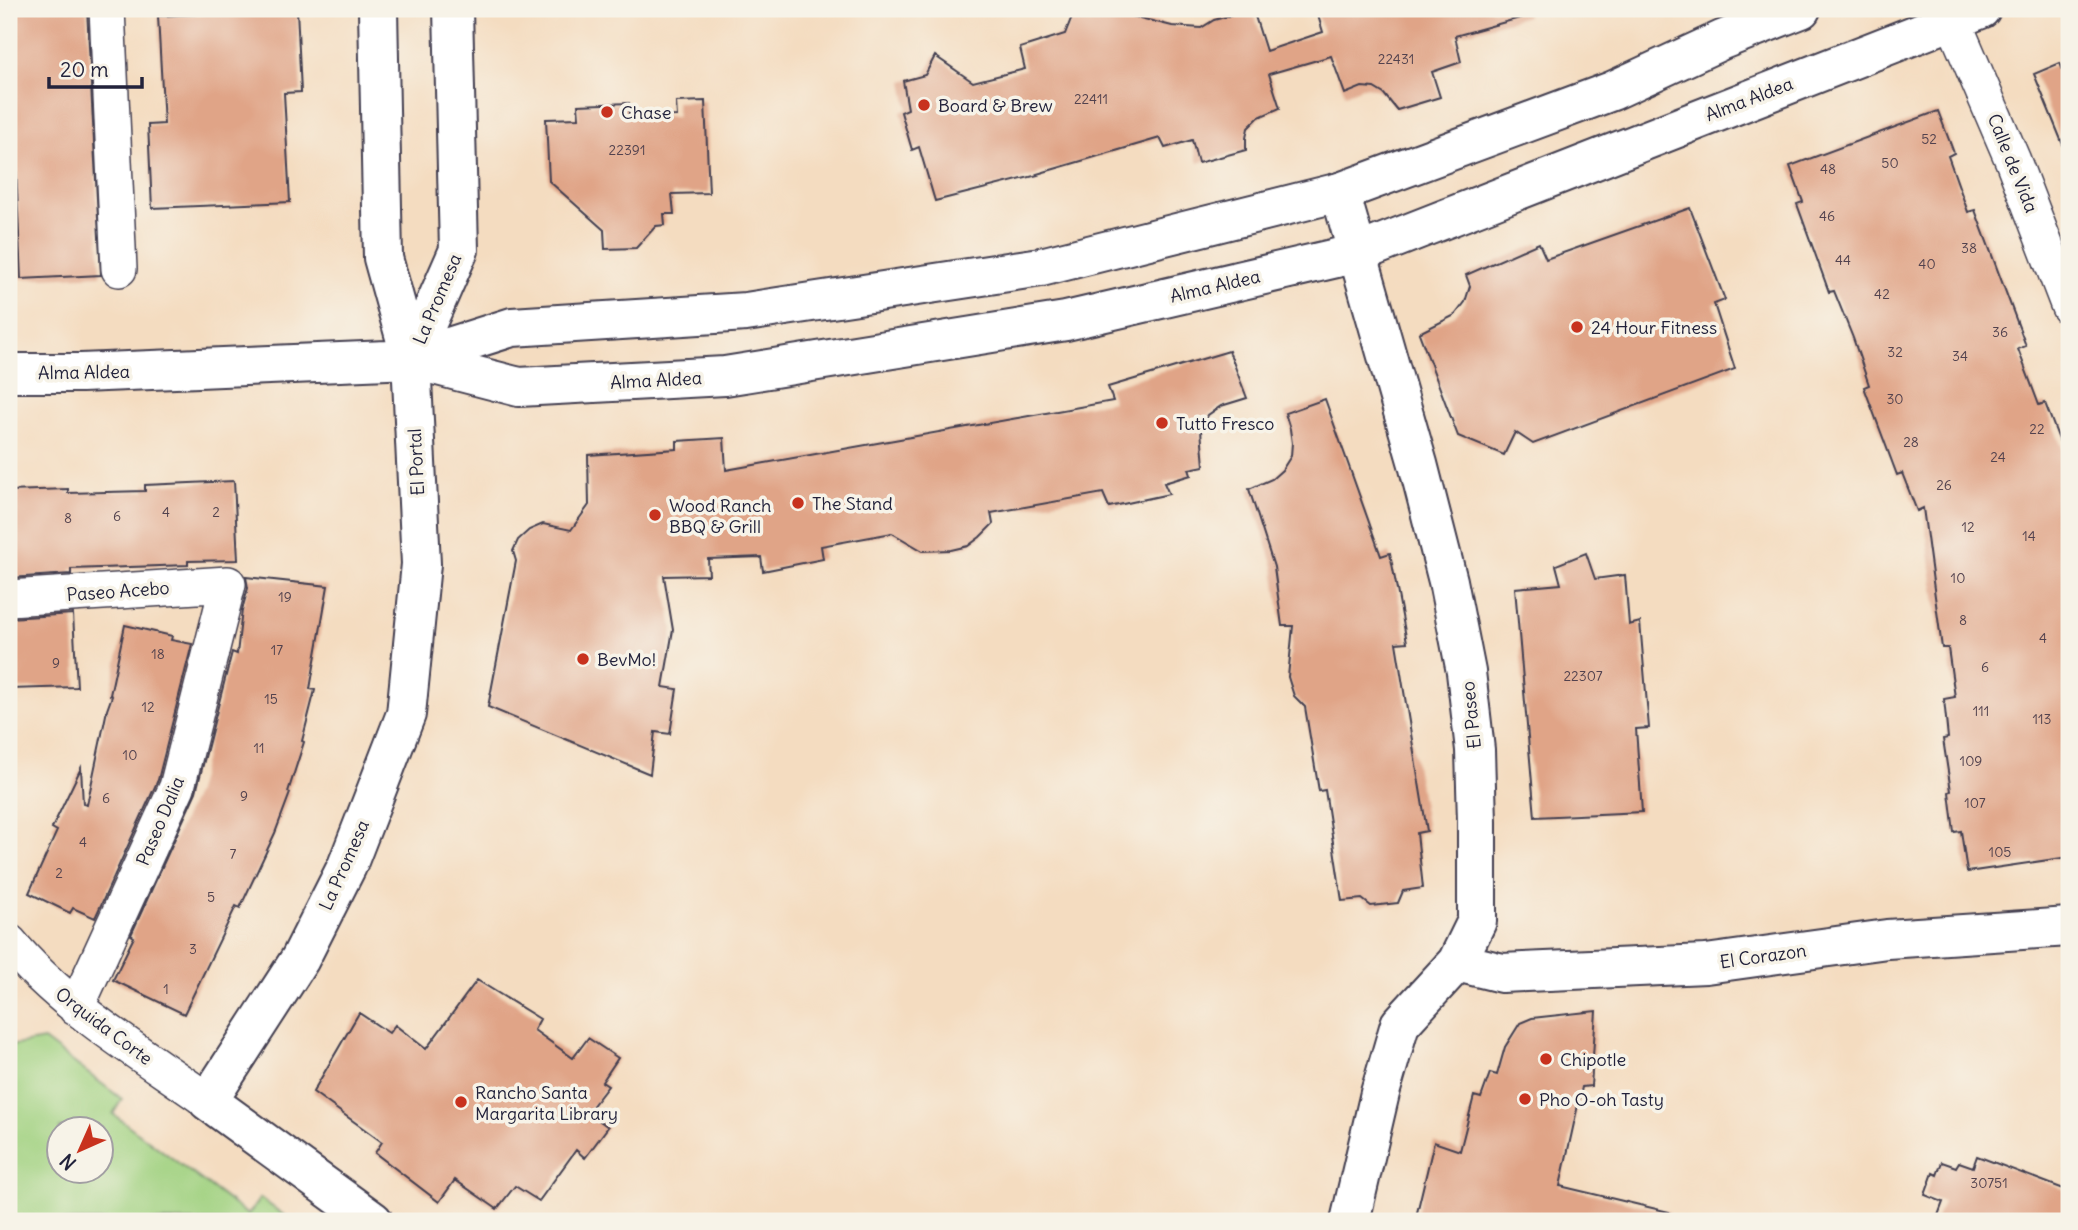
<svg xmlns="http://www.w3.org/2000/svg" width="2078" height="1230" font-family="Delius,sans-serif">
  <rect width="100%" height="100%" fill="#f7f3e8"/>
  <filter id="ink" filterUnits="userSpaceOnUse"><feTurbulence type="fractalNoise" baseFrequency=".0143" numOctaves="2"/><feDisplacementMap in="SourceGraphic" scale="14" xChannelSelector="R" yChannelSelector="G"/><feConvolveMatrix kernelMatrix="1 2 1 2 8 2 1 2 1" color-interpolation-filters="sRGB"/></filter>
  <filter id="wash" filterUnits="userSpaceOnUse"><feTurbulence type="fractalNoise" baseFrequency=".00686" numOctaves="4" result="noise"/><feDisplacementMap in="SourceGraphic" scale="28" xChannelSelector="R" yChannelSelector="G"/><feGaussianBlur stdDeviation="1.57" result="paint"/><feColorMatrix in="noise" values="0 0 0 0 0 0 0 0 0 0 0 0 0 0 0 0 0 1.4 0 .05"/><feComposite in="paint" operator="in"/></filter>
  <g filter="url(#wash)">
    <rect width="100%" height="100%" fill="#f4dcc0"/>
    <!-- green -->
    <path fill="#a0d180" stroke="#617a5e" stroke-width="2" fill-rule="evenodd" d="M44 1040 122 1099 113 1114 248 1215 260 1198 292 1221H9V1046ZM60 1128H102V1170H60Z"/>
    <g id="blocks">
      <!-- building -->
      <path fill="#e0a487" d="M9 9H87L101 275 21 279Z
        M297 9 301 92 284 93 290 202 152 208 148 125 164 124 158 16Z
        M1075 9H1110L1116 12 1172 26 1201 28 1214 20 1236 14 1254 13 1266 51 1323 32 1316 9H1526L1527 16 1455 36 1461 62 1432 72 1440 97 1397 110 1384 94 1374 88 1362 87 1345 94 1331 56 1269 74 1280 108 1259 117 1248 128 1246 138V150L1198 163 1192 140 1165 148 1160 138 1037 174 1038 175 935 201 919 147 912 150 901 112 908 109 903 81 925 75 935 56 973 82 1025 69 1020 48 1065 34Z
        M2060 63 2069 86 2068 157 2034 74Z
        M705 101 709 193 672 194 674 214H664L665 225 656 226 636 248 605 249 604 230 549 181 546 119 579 118 578 105 629 103V117L677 116 676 102Z
        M1938 111 1954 153 1948 156 1968 212 1975 210 2026 346 2018 349 2039 405 2045 403 2069 466V857L1967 872 1961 831 1954 832 1949 792 1951 791 1943 739 1948 738 1944 699 1955 697 1948 648H1942L1923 508 1917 511 1902 473 1897 475 1864 387 1869 385 1853 338 1834 291 1829 292 1797 204 1803 202 1790 166Z
        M1690 208 1725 300 1714 304 1735 369 1533 444 1515 432 1504 455 1458 436 1419 333 1455 315 1465 302 1470 286 1466 275 1539 243 1546 259Z
        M1229 351 1247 398 1221 406 1208 415 1201 430 1204 466 1189 469 1191 475 1164 483 1169 494 1109 507 1103 493 991 513 993 524 980 537 968 546 951 550 923 551 892 533 821 546 823 559 763 571 761 557 708 559 709 575 664 576 673 630 663 687 677 689 670 734 655 732 650 774 488 707 516 561 513 551 518 540 529 530 543 524 571 530 589 505 588 455 677 449V441L724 438 726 470 1113 401 1108 387Z
        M1325 399 1381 556 1390 553 1407 642 1396 643 1427 831 1417 833 1423 888 1403 891 1398 903 1371 906 1362 899 1342 901 1325 790 1319 791 1305 707 1294 696 1288 677 1293 626H1282L1274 567 1249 489 1272 479 1282 470 1291 456 1292 443 1290 429 1285 413Z
        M234 481 238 560 188 561V565L71 569V574L9 578V491L68 489V493L145 491V485Z
        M1586 553 1595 579 1625 575 1629 625 1640 622 1649 728 1636 729 1642 812 1535 817 1515 588 1561 584 1556 565Z
        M246 577 328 586 310 689 315 690 302 741 304 742 288 792 290 793 275 833 240 908 236 906 184 1014 113 980 134 937 131 935 196 792 232 652 237 654 242 610 248 588Z
        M73 614 77 687 9 689V618Z
        M125 625 172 636 171 640 192 644 158 780 95 918 73 908 70 913 29 893 57 831 52 828 81 768 83 804 87 805 107 710 112 696 110 695Z
        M477 980 540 1019 534 1030 573 1058 588 1038 618 1058 602 1082 608 1086 588 1112 608 1127 585 1158 576 1150 539 1201 515 1186 497 1209 455 1180 439 1202 375 1153 382 1142 313 1092 359 1013 389 1033 395 1025 426 1049Z
        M1596 1011 1591 1086 1582 1087 1560 1186 1669 1212 1667 1221H1415L1434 1142 1460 1151 1474 1096 1481 1098 1490 1073 1497 1075 1505 1047 1520 1023 1532 1018Z
        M1977 1156 2069 1191V1221H1936L1943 1202 1925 1195 1933 1173 1937 1175 1942 1162 1956 1167 1959 1162 1973 1167Z"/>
    </g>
  </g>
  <g filter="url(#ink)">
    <use href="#blocks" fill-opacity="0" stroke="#423e4f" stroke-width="2"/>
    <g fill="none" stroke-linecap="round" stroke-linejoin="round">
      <defs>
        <path id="minor" d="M107 9 119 269
          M1953 21 2013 161 2069 307
          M9 598 228 584 177 787 76 1008
          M9 942C63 1007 139 1052 208 1101"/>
        <path id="tertiary" d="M1340 192 1418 464 1448 581 1466 672 1475 750 1477 822V921L1457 962 1400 1024 1380 1093 1350 1221
          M1457 962 1502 973 1706 964 1887 939 2069 927
          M373 1221 208 1101 300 959 347 866 406 714 421 564 411 359"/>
        <path id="secondary" d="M378 9 383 258 411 359
          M411 359 519 387 725 376 1066 321 1358 253 1981 9
          M411 359 459 250 453 9
          M9 373H81L411 359 512 327 746 312 1041 267 1340 192 1612 91 1722 40 1801 9"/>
      </defs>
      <!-- minor casing -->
      <use href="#minor" stroke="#423e4f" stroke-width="38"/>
      <!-- tertiary casing -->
      <use href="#tertiary" stroke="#423e4f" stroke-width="42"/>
      <!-- secondary casing -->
      <use href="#secondary" stroke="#423e4f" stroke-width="42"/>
      <!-- minor -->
      <use href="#minor" stroke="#fff" stroke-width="35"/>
      <!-- tertiary -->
      <use href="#tertiary" stroke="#fff" stroke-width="38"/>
      <!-- secondary -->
      <use href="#secondary" stroke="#fff" stroke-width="38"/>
    </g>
  </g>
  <!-- markers -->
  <g fill="#c8321e" stroke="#f7f3e8" stroke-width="2.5">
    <circle cx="924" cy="105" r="7"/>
    <circle cx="607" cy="112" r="7"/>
    <circle cx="1577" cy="327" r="7"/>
    <circle cx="1162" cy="423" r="7"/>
    <circle cx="798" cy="503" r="7"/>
    <circle cx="655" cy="515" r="7"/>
    <circle cx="583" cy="659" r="7"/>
    <circle cx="1546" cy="1059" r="7"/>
    <circle cx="1525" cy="1099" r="7"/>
    <circle cx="461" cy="1102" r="7"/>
  </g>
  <g text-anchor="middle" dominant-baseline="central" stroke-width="7" stroke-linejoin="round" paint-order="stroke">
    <!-- number labels -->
    <g font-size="14" fill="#52424e">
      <text x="1396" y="59">22431</text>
      <text x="1091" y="99">22411</text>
      <text x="1929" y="139">52</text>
      <text x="627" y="150">22391</text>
      <text x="1890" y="163">50</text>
      <text x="1828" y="169">48</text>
      <text x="1827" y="216">46</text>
      <text x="1969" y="248">38</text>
      <text x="1843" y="260">44</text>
      <text x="1927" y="264">40</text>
      <text x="1882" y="294">42</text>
      <text x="2000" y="332">36</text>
      <text x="1895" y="352">32</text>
      <text x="1960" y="356">34</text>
      <text x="1895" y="399">30</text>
      <text x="2037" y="429">22</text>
      <text x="1911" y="442">28</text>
      <text x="1998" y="457">24</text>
      <text x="1944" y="485">26</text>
      <text x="166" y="512">4</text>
      <text x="216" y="512">2</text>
      <text x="117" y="516">6</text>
      <text x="68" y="518">8</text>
      <text x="1968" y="527">12</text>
      <text x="2029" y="536">14</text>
      <text x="1958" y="578">10</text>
      <text x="285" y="597">19</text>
      <text x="1963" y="620">8</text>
      <text x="2043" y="638">4</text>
      <text x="277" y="650">17</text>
      <text x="158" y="654">18</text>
      <text x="56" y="663">9</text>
      <text x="1985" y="667">6</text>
      <text x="1583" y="676">22307</text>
      <text x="271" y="699">15</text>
      <text x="148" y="707">12</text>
      <text x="1981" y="711">111</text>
      <text x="2042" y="719">113</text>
      <text x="259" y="748">11</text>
      <text x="130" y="755">10</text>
      <text x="1971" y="761">109</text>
      <text x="244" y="796">9</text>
      <text x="106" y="798">6</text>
      <text x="1975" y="803">107</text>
      <text x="83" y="842">4</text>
      <text x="2000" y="852">105</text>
      <text x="233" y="854">7</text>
      <text x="59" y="873">2</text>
      <text x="211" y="897">5</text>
      <text x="193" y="949">3</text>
      <text x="166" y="989">1</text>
      <text x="1989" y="1183">30751</text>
    </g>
    <!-- street labels -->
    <g font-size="18" fill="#22223b" stroke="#f7f3e8">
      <text transform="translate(1749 99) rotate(-21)">Alma Aldea</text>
      <text transform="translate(2013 163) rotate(68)">Calle de Vida</text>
      <text transform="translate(1215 286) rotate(-13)">Alma Aldea</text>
      <text transform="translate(437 299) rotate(-67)">La Promesa</text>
      <text transform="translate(84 372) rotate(-1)">Alma Aldea</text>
      <text transform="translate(656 380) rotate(-3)">Alma Aldea</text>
      <text transform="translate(416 462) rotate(-93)">El Portal</text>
      <text transform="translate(118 591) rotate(-4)">Paseo Acebo</text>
      <text transform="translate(1471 715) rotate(-96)">El Paseo</text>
      <text transform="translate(160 821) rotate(-67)">Paseo Dalia</text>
      <text transform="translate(344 865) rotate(-66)">La Promesa</text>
      <text transform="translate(1763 956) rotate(-8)">El Corazon</text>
      <text transform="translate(104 1026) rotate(37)">Orquida Corte</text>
    </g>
    <!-- poi labels -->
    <g font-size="18" fill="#22223b" stroke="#f7f3e8" text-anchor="start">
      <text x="938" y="105">Board &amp; Brew</text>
      <text x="621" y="112">Chase</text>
      <text x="1591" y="327">24 Hour Fitness</text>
      <text x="1176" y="423">Tutto Fresco</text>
      <text x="812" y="503">The Stand</text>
      <text x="669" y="505">Wood Ranch<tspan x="669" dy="21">BBQ &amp; Grill</tspan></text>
      <text x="597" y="659">BevMo!</text>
      <text x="1560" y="1059">Chipotle</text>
      <text x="475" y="1092">Rancho Santa<tspan x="475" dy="21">Margarita Library</tspan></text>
      <text x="1539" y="1099">Pho O-oh Tasty</text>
    </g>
  </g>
  <!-- margin -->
  <rect width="2078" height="1230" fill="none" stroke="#f7f3e8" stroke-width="35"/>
  <!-- north arrow -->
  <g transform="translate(80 1150) rotate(225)"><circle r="33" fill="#f7f3e8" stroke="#a29fa3" stroke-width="2"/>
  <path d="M0-5L12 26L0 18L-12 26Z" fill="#c8321e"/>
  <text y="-10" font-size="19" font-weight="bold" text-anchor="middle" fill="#22223b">N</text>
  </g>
  <!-- scale -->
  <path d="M49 77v10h93v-10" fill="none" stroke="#22223b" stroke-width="3.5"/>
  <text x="60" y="77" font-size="21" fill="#22223b" stroke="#f7f3e8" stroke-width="5" paint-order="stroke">20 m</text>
</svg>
